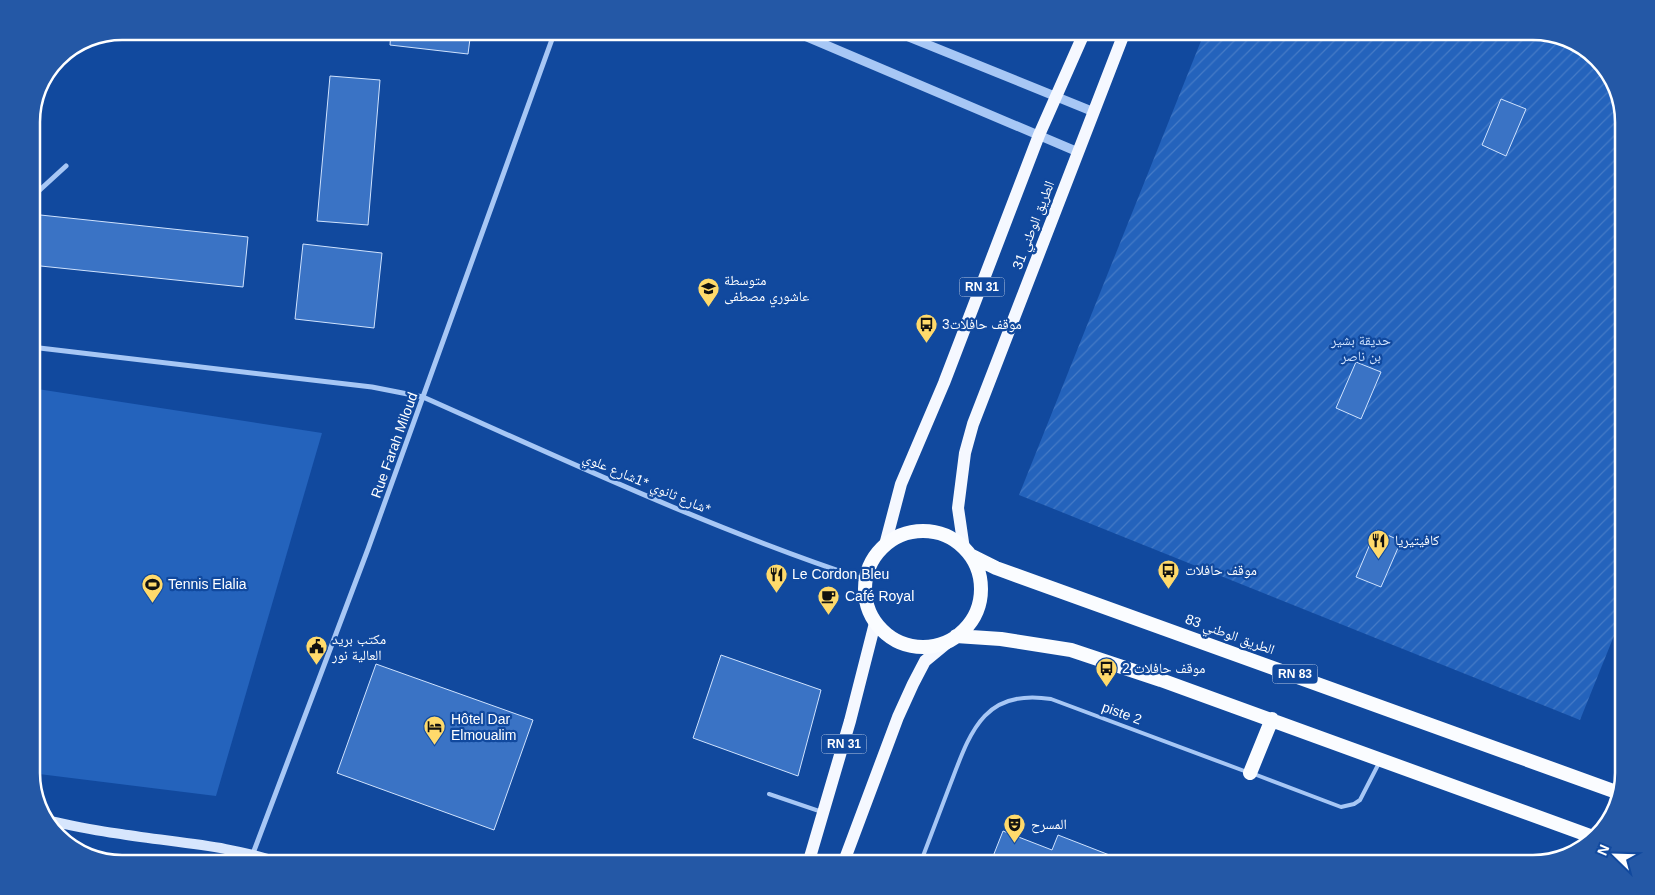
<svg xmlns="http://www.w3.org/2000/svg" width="1655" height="895" font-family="Helvetica,'Noto Naskh Arabic',sans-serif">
  <defs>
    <pattern id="garden-furrows" width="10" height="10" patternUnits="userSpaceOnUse" patternTransform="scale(1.25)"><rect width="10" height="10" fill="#2463bc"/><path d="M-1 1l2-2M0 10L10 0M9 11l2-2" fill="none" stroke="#457ac6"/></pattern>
  </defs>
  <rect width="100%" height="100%" fill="#11499e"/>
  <!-- garden -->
  <path fill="url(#garden-furrows)" d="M1205 31H1533L1574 41 1609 72 1624 116V611L1580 720 1019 495Z"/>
  <!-- pitch -->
  <path fill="#2463bc" d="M31 388 322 433 216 796 31 773Z"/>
  <!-- building -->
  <path fill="#3a73c5" stroke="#d0e3fe" d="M300 31H360L359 38Z
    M391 31H471L468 54 390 45Z
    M330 76 380 80 368 225 317 221Z
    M1501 99 1526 109 1506 156 1482 145Z
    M31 214 248 237 243 287 31 265Z
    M303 244 382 253 374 328 295 319Z
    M1356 362 1381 372 1361 419 1336 408Z
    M1376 530 1401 541 1381 587 1356 577Z
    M721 655 821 690 798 776 693 738Z
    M376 664 533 720 494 830 337 773Z
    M1003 831 1052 850 1058 835 1112 856 1109 864H990Z"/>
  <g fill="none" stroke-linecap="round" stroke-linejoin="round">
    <!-- service -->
    <path stroke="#a7c7f5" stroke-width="4" d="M1254 774 1341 807 1354 804 1360 800 1379 763
      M769 794 822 812
      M920 864C930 838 940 811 950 785 970 733 983 688 1051 699L1247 772"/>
    <!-- minor -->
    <path stroke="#a7c7f5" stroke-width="5" d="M31 198 66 166
      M31 347 372 387 423 397C569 462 714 530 866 580
      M249 864 368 549 555 31"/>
    <!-- tertiary -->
    <path stroke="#a7c7f5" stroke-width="9" d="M793 31 1078 152
      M894 31 1094 112"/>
    <!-- secondary -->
    <path stroke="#d7e6fd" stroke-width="10" d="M45 820C70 825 95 831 121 834 176 843 230 845 283 864"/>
    <!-- primary -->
    <path stroke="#f5f8ff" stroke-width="12" d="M885 545 901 484 944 383 1039 135 1085 31
      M964 549 958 508 965 453 973 424 1125 31
      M808 864 850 721 875 623
      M843 864 898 717 913 684 925 661 948 642"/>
    <!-- trunk -->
    <path stroke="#fafcff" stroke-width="14" d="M865 589a58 58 0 1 1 116 0a58 58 0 1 1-116 0Z
      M970 555 996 568 1619 793
      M956 636 1001 639 1071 650 1161 680 1593 837
      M1250 773 1272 719"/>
  </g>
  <!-- icons -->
  <defs>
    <symbol id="school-pin" viewBox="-11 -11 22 30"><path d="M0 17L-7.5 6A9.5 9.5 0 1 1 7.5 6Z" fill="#ffda6b" stroke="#11499e"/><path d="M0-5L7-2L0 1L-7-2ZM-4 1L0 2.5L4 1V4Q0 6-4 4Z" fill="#111"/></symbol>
    <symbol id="bus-pin" viewBox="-11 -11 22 30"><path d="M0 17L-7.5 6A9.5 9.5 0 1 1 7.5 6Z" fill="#ffda6b" stroke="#11499e"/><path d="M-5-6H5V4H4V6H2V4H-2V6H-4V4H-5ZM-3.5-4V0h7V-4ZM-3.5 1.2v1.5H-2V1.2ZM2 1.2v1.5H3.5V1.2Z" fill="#111"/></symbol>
    <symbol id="restaurant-pin" viewBox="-11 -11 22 30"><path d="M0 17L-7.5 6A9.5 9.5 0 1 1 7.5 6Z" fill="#ffda6b" stroke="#11499e"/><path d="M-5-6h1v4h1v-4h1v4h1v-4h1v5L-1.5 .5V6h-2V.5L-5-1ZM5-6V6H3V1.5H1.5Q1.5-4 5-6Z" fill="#111"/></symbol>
    <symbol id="stadium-pin" viewBox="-11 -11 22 30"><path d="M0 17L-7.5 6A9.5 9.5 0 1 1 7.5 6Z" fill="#ffda6b" stroke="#11499e"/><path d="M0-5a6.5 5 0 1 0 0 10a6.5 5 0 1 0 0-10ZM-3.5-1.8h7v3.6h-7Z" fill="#111"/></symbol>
    <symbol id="cafe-pin" viewBox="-11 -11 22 30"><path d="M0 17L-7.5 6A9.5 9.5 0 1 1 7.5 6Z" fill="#ffda6b" stroke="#11499e"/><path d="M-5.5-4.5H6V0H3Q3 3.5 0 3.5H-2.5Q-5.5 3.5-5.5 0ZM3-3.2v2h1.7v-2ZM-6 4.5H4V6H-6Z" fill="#111"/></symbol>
    <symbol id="civic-pin" viewBox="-11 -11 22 30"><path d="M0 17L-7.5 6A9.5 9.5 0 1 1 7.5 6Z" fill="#ffda6b" stroke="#11499e"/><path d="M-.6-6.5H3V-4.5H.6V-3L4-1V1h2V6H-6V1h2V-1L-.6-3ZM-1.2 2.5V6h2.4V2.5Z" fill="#111"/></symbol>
    <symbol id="hotel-pin" viewBox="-11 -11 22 30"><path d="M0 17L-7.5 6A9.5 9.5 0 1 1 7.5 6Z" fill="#ffda6b" stroke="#11499e"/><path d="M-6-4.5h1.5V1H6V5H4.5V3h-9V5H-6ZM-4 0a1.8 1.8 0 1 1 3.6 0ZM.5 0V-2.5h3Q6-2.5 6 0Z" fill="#111"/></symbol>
    <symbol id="theatre-pin" viewBox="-11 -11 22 30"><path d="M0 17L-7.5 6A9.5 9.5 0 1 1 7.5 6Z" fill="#ffda6b" stroke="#11499e"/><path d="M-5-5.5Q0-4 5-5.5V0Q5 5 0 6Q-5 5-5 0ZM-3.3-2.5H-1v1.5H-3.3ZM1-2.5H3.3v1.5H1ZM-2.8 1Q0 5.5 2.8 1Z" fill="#111"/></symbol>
  </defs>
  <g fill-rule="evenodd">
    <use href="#school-pin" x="696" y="276" width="25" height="34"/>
    <use href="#bus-pin" x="914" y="312" width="25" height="34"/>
    <use href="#restaurant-pin" x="1366" y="528" width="25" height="34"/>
    <use href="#bus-pin" x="1156" y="558" width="25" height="34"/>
    <use href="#restaurant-pin" x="764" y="562" width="25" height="34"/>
    <use href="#stadium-pin" x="140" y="572" width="25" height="34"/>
    <use href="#cafe-pin" x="816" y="584" width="25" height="34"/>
    <use href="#civic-pin" x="304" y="634" width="25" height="34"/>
    <use href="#bus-pin" x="1094" y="656" width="25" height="34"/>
    <use href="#hotel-pin" x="422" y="714" width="25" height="34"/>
    <use href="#theatre-pin" x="1002" y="812" width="25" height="34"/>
  </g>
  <g text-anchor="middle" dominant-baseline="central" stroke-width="4.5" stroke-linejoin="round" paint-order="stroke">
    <!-- shield labels -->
    <g fill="#11499e" stroke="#b8c8e2" stroke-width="1">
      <rect x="959.5" y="277.5" width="45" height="19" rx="4"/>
      <rect x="1272.5" y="664.5" width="45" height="19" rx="4"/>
      <rect x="821.5" y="734.5" width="45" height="19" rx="4"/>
    </g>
    <g font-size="12" font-weight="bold" fill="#fff">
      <text x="982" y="287">RN 31</text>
      <text x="1295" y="674">RN 83</text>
      <text x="844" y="744">RN 31</text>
    </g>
    <!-- street labels -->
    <g font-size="14" fill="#fff" stroke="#11499e">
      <text transform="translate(1033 225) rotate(-69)">الطريق الوطني 31</text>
      <text transform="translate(394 445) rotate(-70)">Rue Farah Miloud</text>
      <text transform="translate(647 483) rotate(23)">شارع ثانوي *1شارع علوي*</text>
      <text transform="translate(1230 634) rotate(20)">الطريق الوطني 83</text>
      <text transform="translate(1122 713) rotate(20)">piste 2</text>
    </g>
    <!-- poi labels -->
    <g font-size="14" fill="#fff" stroke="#11499e" text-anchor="start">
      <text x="724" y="280">متوسطة<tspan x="724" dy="16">عاشوري مصطفى</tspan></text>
      <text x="942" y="324">موقف حافلات3</text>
      <text x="1395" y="540">كافيتيريا</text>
      <text x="1185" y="570">موقف حافلات</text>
      <text x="792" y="574">Le Cordon Bleu</text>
      <text x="168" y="584">Tennis Elalia</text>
      <text x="845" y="596">Café Royal</text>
      <text x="332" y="639">مكتب بريد<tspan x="332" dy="16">العالية نور</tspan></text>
      <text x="1122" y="668">موقف حافلات 2</text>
      <text x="451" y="719">Hôtel Dar<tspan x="451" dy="16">Elmoualim</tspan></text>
      <text x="1031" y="824">المسرح</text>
    </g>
    <!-- park labels -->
    <g font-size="14" fill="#d0e3fe" stroke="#11499e">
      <text x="1361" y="340">حديقة بشير<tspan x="1361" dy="16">بن ناصر</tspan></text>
    </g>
  </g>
  <!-- crop -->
  <path d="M0 0H1655V895H0ZM122 40H1533A82 82 0 0 1 1615 122V773A82 82 0 0 1 1533 855H122A82 82 0 0 1 40 773V122A82 82 0 0 1 122 40Z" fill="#2458a6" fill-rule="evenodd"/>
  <path fill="none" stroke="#fff" stroke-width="2.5" d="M122 40H1533A82 82 0 0 1 1615 122V773A82 82 0 0 1 1533 855H122A82 82 0 0 1 40 773V122A82 82 0 0 1 122 40Z"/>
  <!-- north arrow -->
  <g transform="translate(1615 855) rotate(293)" stroke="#11499e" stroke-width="4" paint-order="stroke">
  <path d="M0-4L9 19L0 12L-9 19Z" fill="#ffffff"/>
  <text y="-8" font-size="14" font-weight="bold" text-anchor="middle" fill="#ffffff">N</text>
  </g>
</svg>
